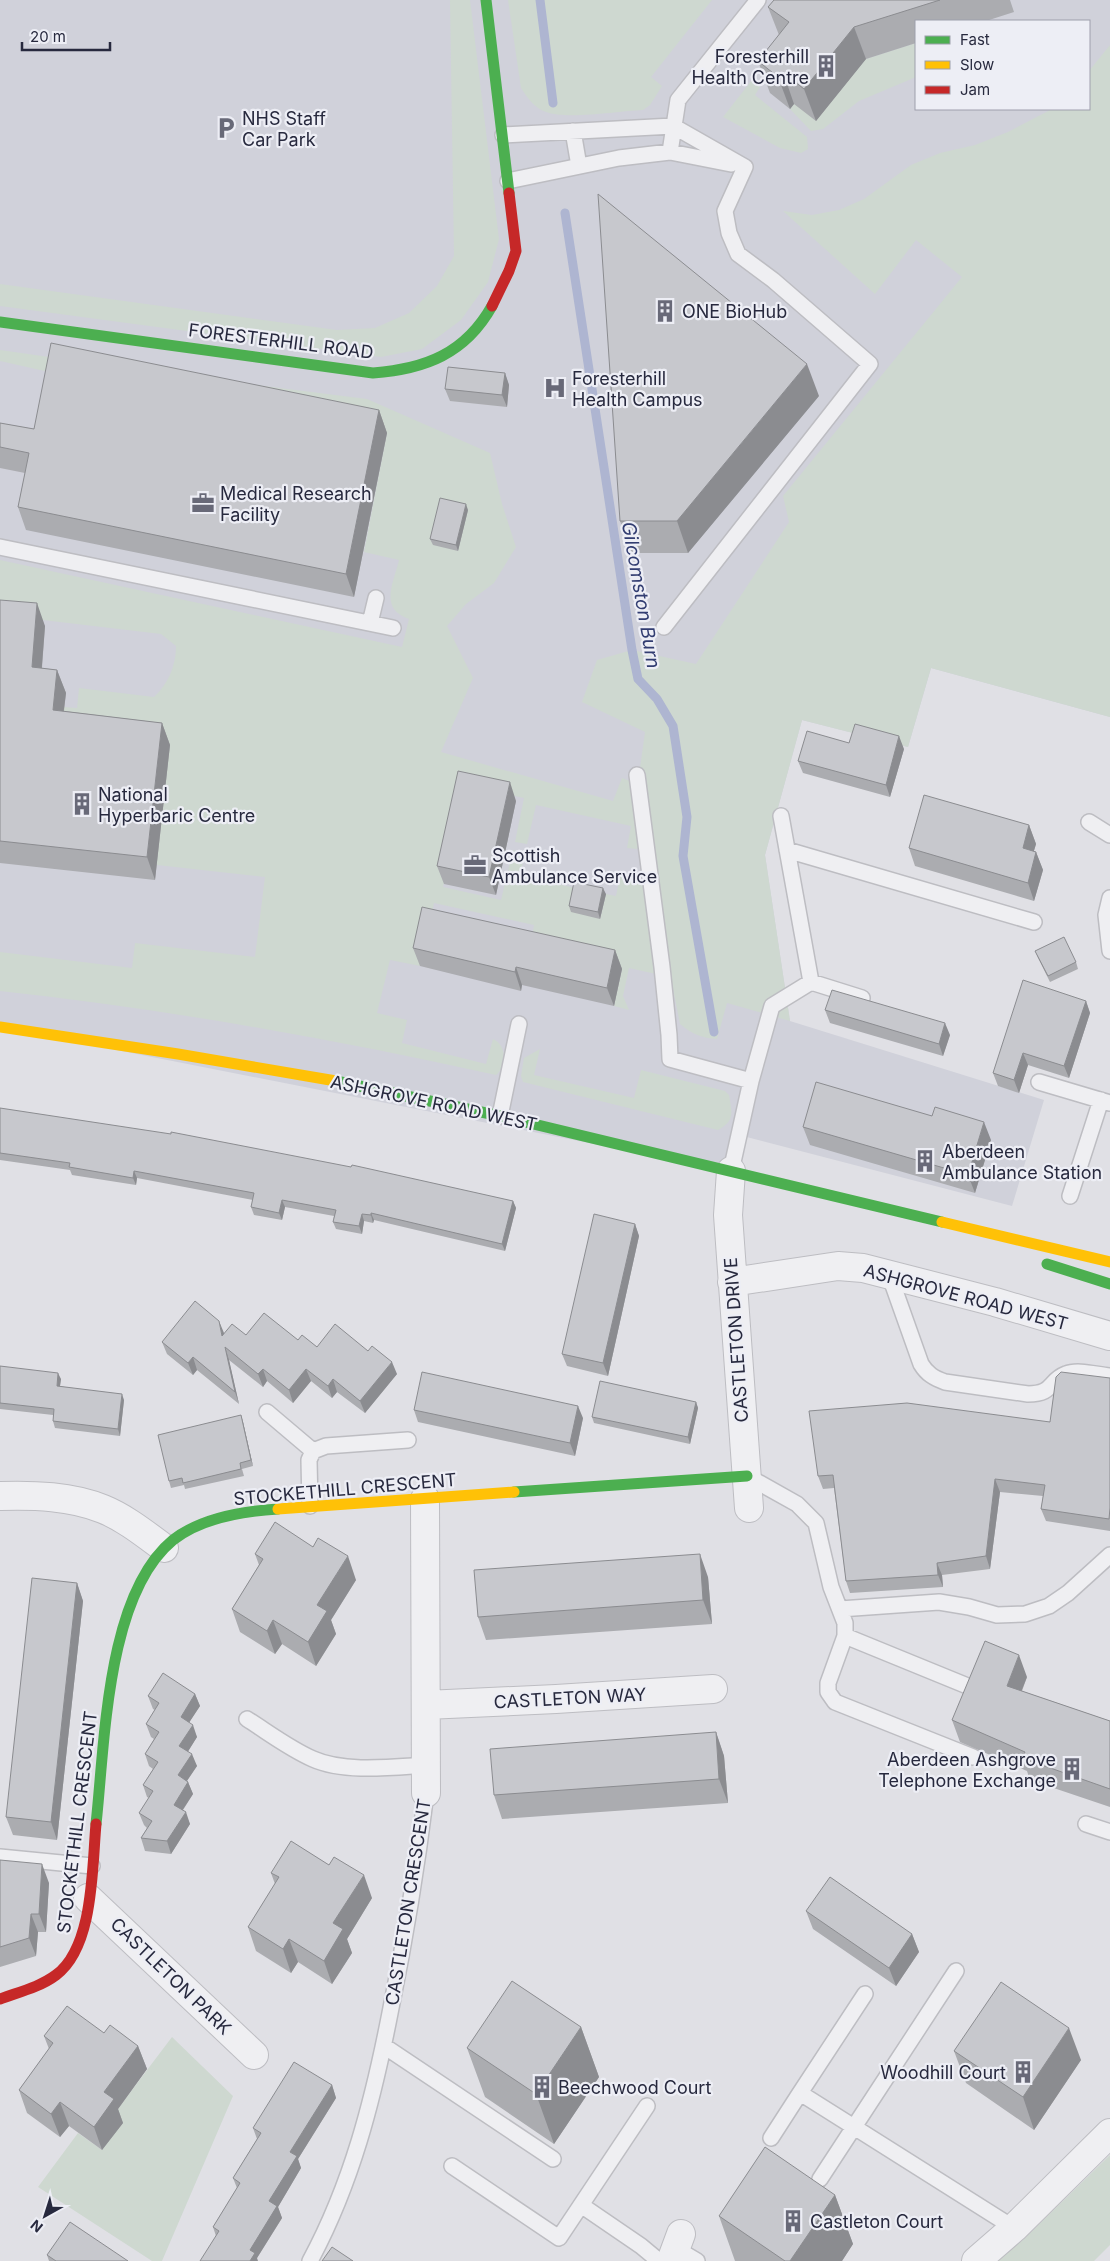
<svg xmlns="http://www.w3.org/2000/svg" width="1110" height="2261" font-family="Inter,sans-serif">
  <rect width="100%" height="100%" fill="#e0e0e5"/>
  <!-- built -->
  <path fill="#d0d1da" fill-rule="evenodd" d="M0 0H1110V717L931 668 908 747 802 720 765 855 790 1021 1044 1100 1012 1206 739 1135 731 1171 0 1027ZM916 21H1089V109H916Z"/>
  <!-- green -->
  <path fill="#ced8d0" d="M450 0H470L499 239 488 282 461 320 422 349 381 357 0 306V284L337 330 375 328 409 313 437 286 454 256Z
    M508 0H712L651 77 662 86 650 105 643 110C618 111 567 120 546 112 534 108 527 97 521 88Z
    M916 43V77L859 101 823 129 811 131 790 109 794 104 866 59Z
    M1110 45V717L931 668 908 747 802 720 765 855 790 1021 727 1003 717 1039C702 1038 692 1034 680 1024L669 969 640 768 645 732 582 702 597 660 632 650 696 664 789 522 783 496 962 277 916 240 875 294 783 211 812 215 839 210 864 199 911 165 940 153 975 145 1008 132 1052 109H1089V71Z
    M752 80 760 87 755 95 807 137 808 149 801 153 780 148 723 117Z
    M0 350 169 374 367 399 490 453 502 504 516 547 494 583 466 604 447 626 473 678 441 752 613 801 622 778 630 781 642 840 637 849 627 848 631 826 536 805 527 844 515 842 524 798 466 785 443 887 501 900 513 850 525 853 520 876 576 888 600 919 606 894 616 896 621 872 636 877 646 885 656 974 629 968 623 996 629 1010 614 1006 622 969 530 948 534 925 434 903 420 966 390 960 377 1013 407 1020 402 1043 486 1064 493 1039C507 1045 507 1066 496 1075 332 1039 167 1009 0 991V952L132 968 135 943 255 957 265 877 157 865 61 732 64 707 77 708 79 688 154 697C168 684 176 666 176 646L161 634 9 616 0 611V560L402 647 409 619C379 608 393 585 399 560L364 552 387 433 58 374 0 361Z
    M540 1049 534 1075 634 1098 641 1070 725 1091 729 1095C732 1113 735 1121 718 1130L523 1082 521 1076 524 1058Z
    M172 2037 233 2096 162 2261H152L38 2187 78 2133 102 2150 113 2115Z
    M1110 2155V2245L1094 2261H997L1025 2238Z"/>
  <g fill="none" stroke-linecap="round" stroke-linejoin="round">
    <!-- stream -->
    <path stroke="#aeb5d1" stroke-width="9" d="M540 0 553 103
      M565 213 632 650 638 679 657 699 673 726 687 817 683 856 714 1032"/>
    <defs>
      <path id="lane" d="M573 131 579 166
        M503 135 673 126 745 167
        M670 152 678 100 758 0
        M508 181 619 158 670 152 731 164
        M0 547 393 628
        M370 623 376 598
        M664 627 870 364 773 280 738 254 729 233 725 211 745 167
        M637 775 662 967 669 1035 670 1059 751 1081
        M781 816 811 982
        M1089 822 1110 835
        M787 850 1034 922
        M1110 898 1106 915 1110 951
        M1039 1082 1110 1103
        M500 1116 519 1024
        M731 1171 751 1081 772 1006 811 982 862 998
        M1070 1196 1101 1100
        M889 1274 921 1364C927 1374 934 1378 945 1382L1028 1394C1054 1394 1048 1381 1066 1374 1078 1369 1097 1375 1110 1376
        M267 1412 313 1451
        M747 1476 797 1504 816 1523 831 1587 845 1623V1636L828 1683V1692L835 1702 973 1757
        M310 1506 309 1460 313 1451 326 1446 408 1440
        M840 1609 939 1602 969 1607 997 1615 1025 1614 1049 1606 1068 1593 1110 1555
        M845 1636 965 1685
        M247 1719C269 1733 290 1749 313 1759 344 1773 393 1767 427 1765
        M1086 1824 1110 1832
        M0 1857 92 1866
        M956 1971 854 2127 1014 2228
        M384 2046 553 2159
        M800 2093 865 1994
        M647 2106 581 2205 641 2246 659 2261
        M771 2138 800 2093 854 2127 820 2179
        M452 2166 559 2238 581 2205
        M675 2248 697 2261
        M310 2261C352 2183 373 2100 390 2013 405 1940 417 1867 426 1793"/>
      <path id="street" d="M731 1171 728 1215 749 1508
        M732 1282 838 1266 863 1268 995 1302 1110 1336
        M0 1496C34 1495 71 1496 103 1509 125 1518 145 1534 164 1548
        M425 1499 426 1793
        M426 1705 556 1699 713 1689
        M88 1898 254 2055
        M671 2261 681 2234
        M976 2261 1014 2228 1110 2133"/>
    </defs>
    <!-- lane casing -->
    <use href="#lane" stroke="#bdbdc2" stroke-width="18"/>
    <!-- street casing -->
    <use href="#street" stroke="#bdbdc2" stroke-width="30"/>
    <!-- lane -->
    <use href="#lane" stroke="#efeff2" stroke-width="15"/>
    <!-- street -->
    <use href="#street" stroke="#efeff2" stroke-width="28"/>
    <!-- fast -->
    <path stroke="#4caf50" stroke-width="11" d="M486 0 509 193
      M0 322 373 373C425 369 465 354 492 306
      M336 1081 500 1116 942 1222
      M1047 1264 1110 1284
      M514 1492 747 1476
      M96 1824C105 1743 106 1595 173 1540 201 1518 244 1511 278 1509"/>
    <!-- slow -->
    <path stroke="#ffc107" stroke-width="11" d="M0 1027 178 1054 336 1081
      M942 1222 1110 1262
      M278 1509 514 1492"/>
    <!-- jam -->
    <path stroke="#c62828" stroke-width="11" d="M492 306 509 271 516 251 509 193
      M0 1999C19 1992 40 1987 56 1975 94 1947 92 1867 96 1824"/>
  </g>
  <!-- wall -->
  <path fill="#abacb0" d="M774 0H1010L1014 12 986 21H916V43L866 59 816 121 794 104 790 109 770 93 758 61 779 35 768 7Z
    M505 373 509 385 507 407 450 401 445 389Z
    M819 396 688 553H632L620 521Z
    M379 410 387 433 354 597 26 530 18 507 25 473 0 468V423L34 429Z
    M468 510 458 551 433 545 430 539Z
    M0 600 45 626 42 668 57 670 66 693 64 711 162 723 170 745 155 880 0 863Z
    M904 749 890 797 803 773 798 761Z
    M516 801 496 895 444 884 437 866Z
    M1029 825 1036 844 1034 851 1036 852 1043 870 1034 901 915 866 909 848Z
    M606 894 600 919 571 912 569 906Z
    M413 948 615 950 622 969 614 1006 522 985 521 991 420 966Z
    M1035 951 1076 962 1078 969 1050 982 1038 958Z
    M1086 1001 1090 1013 1069 1078 1028 1065 1019 1093 998 1086 993 1073Z
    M825 1010 950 1035 943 1056 830 1023Z
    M0 1108 513 1201 516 1208 505 1251 374 1220 373 1223 364 1221 362 1234 336 1229 333 1222 334 1216 285 1207 282 1220 254 1215 251 1207 253 1200 137 1178 136 1185 72 1175 70 1170 0 1160Z
    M803 1127 991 1140 975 1193 810 1145Z
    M635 1224 639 1236 608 1376 567 1366 562 1354Z
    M224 1335H246L298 1340 397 1374 365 1413 337 1392 332 1398 311 1381 293 1403 267 1381 263 1387 229 1360 239 1404 197 1370 193 1375 167 1354 162 1342Z
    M0 1366 61 1379 60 1386 124 1400 120 1436 55 1428 53 1421V1415L0 1409Z
    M1110 1378V1531L1046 1521 1041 1509 1043 1496 1000 1492 990 1569 942 1575 943 1587 850 1593 846 1581 834 1488 823 1489 818 1476 1050 1422Z
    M696 1402 698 1408 690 1444 594 1423 592 1417Z
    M414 1410 583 1418 575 1456 418 1422Z
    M241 1415 243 1422 253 1466 242 1469 244 1476 185 1489 184 1485 171 1488 169 1481Z
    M255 1554 356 1580 331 1620 336 1634 316 1666 282 1644 275 1654 240 1632 232 1609 259 1565Z
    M708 1577 712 1624 486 1640 478 1617Z
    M77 1583 83 1601 57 1840 13 1835 6 1817Z
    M1027 1677 1022 1691 1110 1721V1807L1030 1780 1027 1771 960 1742 952 1720Z
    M195 1694 200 1706 189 1722 197 1737 188 1751 197 1766 187 1781 188 1782 193 1794 183 1810 190 1824 171 1854 145 1851 141 1838 147 1828 144 1825 139 1813 149 1798 147 1797 143 1785 153 1769 149 1766 145 1754 154 1739 151 1737 146 1724 155 1710 153 1709 148 1696Z
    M716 1732 724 1756 728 1803 502 1819 494 1795Z
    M0 1860 49 1883 46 1932H38L36 1956 0 1967Z
    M271 1873 372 1898 347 1939 352 1953 332 1984 298 1962 291 1973 256 1951 248 1927 275 1884Z
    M806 1911 912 1934 919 1952 896 1986 813 1929Z
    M581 2027 599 2077 554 2144 485 2097 467 2048Z
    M104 2033 138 2046 147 2069 118 2109 123 2123 102 2150 69 2126 60 2137 27 2113 19 2090 49 2049 44 2036Z
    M954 2051 1081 2060 1034 2130 966 2083Z
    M332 2085 336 2098 298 2159 301 2168 278 2207 282 2218 257 2258 216 2236 213 2227 237 2188 233 2178 257 2139 253 2128Z
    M835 2195 853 2244 842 2261H735L719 2216Z
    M47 2255 128 2261H49Z"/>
  <!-- shaded-wall -->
  <path fill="#8b8c90" d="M854 27 866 59 816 121 804 89Z
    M783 72 794 104 790 109 778 77Z
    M807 364 819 396 688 553 677 521Z
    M505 373 509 385 507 407 502 395Z
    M379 410 387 433 354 597 346 574Z
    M466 504 468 510 458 551 456 545Z
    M37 603 45 626 40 690 32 667Z
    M57 670 66 693 61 732 53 710Z
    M162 723 170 745 155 880 147 857Z
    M899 736 904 749 890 797 886 785Z
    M510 782 516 801 496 895 489 877Z
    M1029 825 1036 844 1029 866 1023 848Z
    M1036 852 1043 870 1034 901 1028 883Z
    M603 888 606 894 600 919 598 912Z
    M615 950 622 969 614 1006 607 988Z
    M516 967 522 985 521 991 515 972Z
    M1086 1001 1090 1013 1069 1078 1064 1066Z
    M945 1023 950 1035 943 1056 939 1044Z
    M1023 1053 1028 1065 1019 1093 1014 1080Z
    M984 1122 991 1140 975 1193 968 1175Z
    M134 1171 137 1178 136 1185 133 1178Z
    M282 1200 285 1207 282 1220 279 1213Z
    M513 1201 516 1208 505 1251 502 1244Z
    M371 1213 374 1220 373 1223 371 1215Z
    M362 1214 364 1221 362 1234 359 1226Z
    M635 1224 639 1236 608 1376 603 1363Z
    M219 1321 224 1333 227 1349 222 1336Z
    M225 1347 229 1360 239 1404 235 1392Z
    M193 1357 197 1370 193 1375 188 1363Z
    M392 1362 397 1374 365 1413 360 1401Z
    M263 1369 267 1381 263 1387 258 1374Z
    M306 1369 311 1381 293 1403 289 1390Z
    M58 1373 61 1379 59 1392 57 1386Z
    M333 1379 337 1392 332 1398 328 1386Z
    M122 1394 124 1400 120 1436 118 1429Z
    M696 1402 698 1408 690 1444 688 1437Z
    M578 1406 583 1418 575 1456 570 1443Z
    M241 1415 243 1422 253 1466 251 1460Z
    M995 1479 1000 1492 990 1569 986 1556Z
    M700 1554 708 1577 712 1624 703 1600Z
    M348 1556 356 1580 331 1620 336 1634 316 1666 308 1642 317 1605Z
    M937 1563 942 1575 943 1587 938 1575Z
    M77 1583 83 1601 57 1840 51 1822Z
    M273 1620 282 1644 275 1654 267 1631Z
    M1019 1655 1027 1677 1015 1707 1007 1686Z
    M195 1694 200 1706 185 1729 181 1717Z
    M193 1725 197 1737 184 1758 179 1746Z
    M716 1732 724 1756 728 1803 719 1779Z
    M192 1754 197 1766 182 1788 178 1775Z
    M188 1782 193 1794 178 1817 174 1805Z
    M186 1812 190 1824 171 1854 167 1841Z
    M42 1864 49 1883 46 1932 39 1914Z
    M364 1875 372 1898 347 1939 352 1953 332 1984 324 1961 333 1923Z
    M31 1914 38 1932 36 1956 29 1938Z
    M912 1934 919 1952 896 1986 889 1968Z
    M289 1939 298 1962 291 1973 283 1949Z
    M581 2027 599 2077 554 2144 536 2094Z
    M1069 2028 1081 2060 1034 2130 1023 2097Z
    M138 2046 147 2069 118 2109 123 2123 102 2150 94 2127 104 2092Z
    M332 2085 336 2098 298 2159 301 2168 278 2207 282 2218 257 2258 258 2261H250V2250L269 2201 290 2152Z
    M60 2102 69 2126 60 2137 51 2114Z
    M835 2195 853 2244 842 2261H790Z"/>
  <!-- building -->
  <path fill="#c7c8cd" stroke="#8b8c90" d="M774 0H940L854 27 804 89 783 72 778 77 758 61 789 22 768 7Z
    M598 194 807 364 677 521H620Z
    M51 343 379 410 346 574 18 507 29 453 0 447V423L34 429Z
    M448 367 505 373 502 395 445 389Z
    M440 498 466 504 456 545 430 539Z
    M0 600 37 603 32 667 57 670 53 710 162 723 147 857 0 841Z
    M855 724 899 736 886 785 798 761 807 731 849 743Z
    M458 771 510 782 489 877 437 866Z
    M924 795 1029 825 1023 848 1036 852 1028 883 909 848Z
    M574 882 603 888 598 912 569 906Z
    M422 907 615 950 607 988 516 967 515 972 413 948Z
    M1064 937 1076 962 1048 976 1035 951Z
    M1023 980 1086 1001 1064 1066 1023 1053 1014 1080 993 1073Z
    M832 990 945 1023 939 1044 825 1010Z
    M816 1082 932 1116 935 1107 984 1122 968 1175 803 1127Z
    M0 1108 171 1134V1132L351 1167 352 1165 370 1169 513 1201 502 1244 371 1213V1215L362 1214 359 1226 333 1222 336 1210 282 1200 279 1213 251 1207 254 1193 134 1171 133 1178 69 1167 70 1163 0 1153Z
    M594 1214 635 1224 603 1363 562 1354Z
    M195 1301 219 1321 222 1336 232 1324 246 1335 264 1313 298 1340 302 1335 317 1347 335 1324 368 1351 372 1346 392 1362 360 1401 333 1379 328 1386 306 1369 289 1390 263 1369 258 1374 225 1347 235 1392 193 1357 188 1363 162 1342Z
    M0 1366 58 1373 57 1386 122 1394 118 1429 53 1421 54 1409 0 1403Z
    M422 1372 578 1406 570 1443 414 1410Z
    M1061 1372 1110 1378V1508L1109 1519 1041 1509 1045 1485 995 1479 986 1556 937 1563 938 1575 846 1581 833 1475 818 1476 809 1411 907 1403 1050 1422 1056 1377Z
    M600 1381 696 1402 688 1437 592 1417Z
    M241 1415 251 1460 240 1463 241 1469 183 1483 182 1478 169 1481 158 1435Z
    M275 1522 313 1547 318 1538 348 1556 317 1605 327 1611 308 1642 273 1620 267 1631 232 1609 263 1559 255 1554Z
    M700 1554 703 1600 478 1617 474 1570Z
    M32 1578 77 1583 51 1822 6 1817Z
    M985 1641 1019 1655 1007 1686 1110 1721V1789L1022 1758 1025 1752 952 1720Z
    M163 1673 195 1694 181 1717 193 1725 179 1746 192 1754 178 1775 188 1782 174 1805 186 1812 167 1841 141 1838 152 1821 139 1813 153 1791 143 1785 158 1762 145 1754 159 1732 146 1724 159 1703 148 1696Z
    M716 1732 719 1779 494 1795 490 1749Z
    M291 1841 329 1865 334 1857 364 1875 333 1923 343 1929 324 1961 289 1939 283 1949 248 1927 279 1877 271 1873Z
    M0 1860 42 1864 39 1914H31L29 1938 0 1947Z
    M830 1877 912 1934 889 1968 806 1911Z
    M512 1981 581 2027 536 2094 467 2048Z
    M1001 1982 1069 2028 1023 2097 954 2051Z
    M67 2006 104 2033 110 2025 138 2046 104 2092 114 2099 94 2127 60 2102 51 2114 19 2090 53 2043 44 2036Z
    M294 2062 332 2085 290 2152 297 2156 269 2201 277 2206 250 2250 255 2253 250 2261H200L219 2231 213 2227 240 2183 233 2178 261 2133 253 2128Z
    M765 2147 835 2195 790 2261H785L719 2216Z
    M70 2222 128 2261H56L47 2255Z
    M332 2247 353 2261H322Z"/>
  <!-- icons -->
  <defs>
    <symbol id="building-bare" viewBox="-9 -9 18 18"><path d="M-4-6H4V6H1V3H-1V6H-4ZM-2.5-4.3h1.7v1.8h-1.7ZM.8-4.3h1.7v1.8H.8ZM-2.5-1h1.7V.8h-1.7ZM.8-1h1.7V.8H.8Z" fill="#686978" stroke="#edeef5" stroke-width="2.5" paint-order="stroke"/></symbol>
    <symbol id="parking-bare" viewBox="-9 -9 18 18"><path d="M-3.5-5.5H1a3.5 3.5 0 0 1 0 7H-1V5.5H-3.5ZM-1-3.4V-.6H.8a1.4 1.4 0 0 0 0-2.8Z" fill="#686978" stroke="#edeef5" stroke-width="2.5" paint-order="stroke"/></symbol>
    <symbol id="hospital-bare" viewBox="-9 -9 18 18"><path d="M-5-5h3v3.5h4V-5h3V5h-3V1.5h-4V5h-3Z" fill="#686978" stroke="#edeef5" stroke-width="2.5" paint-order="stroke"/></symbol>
    <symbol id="office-bare" viewBox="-9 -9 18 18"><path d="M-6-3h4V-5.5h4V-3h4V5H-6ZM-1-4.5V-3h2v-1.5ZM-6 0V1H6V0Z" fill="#686978" stroke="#edeef5" stroke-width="2.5" paint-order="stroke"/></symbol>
  </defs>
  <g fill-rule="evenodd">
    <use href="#building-bare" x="810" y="50" width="32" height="32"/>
    <use href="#parking-bare" x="210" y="112" width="32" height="32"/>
    <use href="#building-bare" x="649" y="295" width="32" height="32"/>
    <use href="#hospital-bare" x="539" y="372" width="32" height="32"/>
    <use href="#office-bare" x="187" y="487" width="32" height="32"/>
    <use href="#building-bare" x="66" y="788" width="32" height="32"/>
    <use href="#office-bare" x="459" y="849" width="32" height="32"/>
    <use href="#building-bare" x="909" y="1145" width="32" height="32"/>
    <use href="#building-bare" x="1056" y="1753" width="32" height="32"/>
    <use href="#building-bare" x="1007" y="2056" width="32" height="32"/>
    <use href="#building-bare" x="526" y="2071" width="32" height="32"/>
    <use href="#building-bare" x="777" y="2205" width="32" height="32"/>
  </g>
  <g text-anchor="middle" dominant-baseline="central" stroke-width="4.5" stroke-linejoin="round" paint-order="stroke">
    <!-- poi labels -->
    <g font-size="18" fill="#27293e" stroke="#edeef5" text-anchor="start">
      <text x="809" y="56" text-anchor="end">Foresterhill<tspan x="809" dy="21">Health Centre</tspan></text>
      <text x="242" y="118">NHS Staff<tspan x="242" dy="21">Car Park</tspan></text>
      <text x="682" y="311">ONE BioHub</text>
      <text x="572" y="378">Foresterhill<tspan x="572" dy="21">Health Campus</tspan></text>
      <text x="220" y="493">Medical Research<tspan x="220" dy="21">Facility</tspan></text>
      <text x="98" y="794">National<tspan x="98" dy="21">Hyperbaric Centre</tspan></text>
      <text x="492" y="855">Scottish<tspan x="492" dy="21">Ambulance Service</tspan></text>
      <text x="942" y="1151">Aberdeen<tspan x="942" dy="21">Ambulance Station</tspan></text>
      <text x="1056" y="1759" text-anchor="end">Aberdeen Ashgrove<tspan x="1056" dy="21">Telephone Exchange</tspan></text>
      <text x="1006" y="2072" text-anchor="end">Woodhill Court</text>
      <text x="558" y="2087">Beechwood Court</text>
      <text x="810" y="2221">Castleton Court</text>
    </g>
    <!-- street labels -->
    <g font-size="18" fill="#27293e" stroke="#edeef5">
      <text transform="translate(281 341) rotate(7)">FORESTERHILL ROAD</text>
      <text transform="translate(434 1103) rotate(12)">ASHGROVE ROAD WEST</text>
      <text transform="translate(966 1297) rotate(15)">ASHGROVE ROAD WEST</text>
      <text transform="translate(736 1340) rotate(-94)">CASTLETON DRIVE</text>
      <text transform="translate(345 1489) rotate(-5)">STOCKETHILL CRESCENT</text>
      <text transform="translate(570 1698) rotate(-3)">CASTLETON WAY</text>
      <text transform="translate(77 1822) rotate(-83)">STOCKETHILL CRESCENT</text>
      <text transform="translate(408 1902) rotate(-81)">CASTLETON CRESCENT</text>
      <text transform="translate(171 1976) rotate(44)">CASTLETON PARK</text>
    </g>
    <!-- water labels -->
    <g font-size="19" font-style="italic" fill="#323d71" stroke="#edeef5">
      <text transform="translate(641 595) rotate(80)">Gilcomston Burn</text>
    </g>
  </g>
  <!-- legend -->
  <rect x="915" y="20" width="175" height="90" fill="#edeef5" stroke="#9e9fac"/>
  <rect x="925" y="36" width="25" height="8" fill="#4caf50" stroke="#9e9fac"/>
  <text x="960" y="45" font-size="15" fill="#27293e">Fast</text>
  <rect x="925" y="61" width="25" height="8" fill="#ffc107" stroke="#9e9fac"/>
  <text x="960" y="70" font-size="15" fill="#27293e">Slow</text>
  <rect x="925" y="86" width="25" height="8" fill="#c62828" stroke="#9e9fac"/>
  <text x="960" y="95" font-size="15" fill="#27293e">Jam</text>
  <!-- north arrow -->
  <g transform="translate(45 2216) rotate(219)" stroke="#edeef5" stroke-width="4" paint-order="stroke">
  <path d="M0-4L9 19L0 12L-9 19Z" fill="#27293e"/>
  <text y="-8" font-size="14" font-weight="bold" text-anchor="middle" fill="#27293e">N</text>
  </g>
  <!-- scale -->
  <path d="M22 42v8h88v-8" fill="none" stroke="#27293e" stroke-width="2.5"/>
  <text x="30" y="42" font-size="15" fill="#27293e" stroke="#edeef5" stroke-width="4" paint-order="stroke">20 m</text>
</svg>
